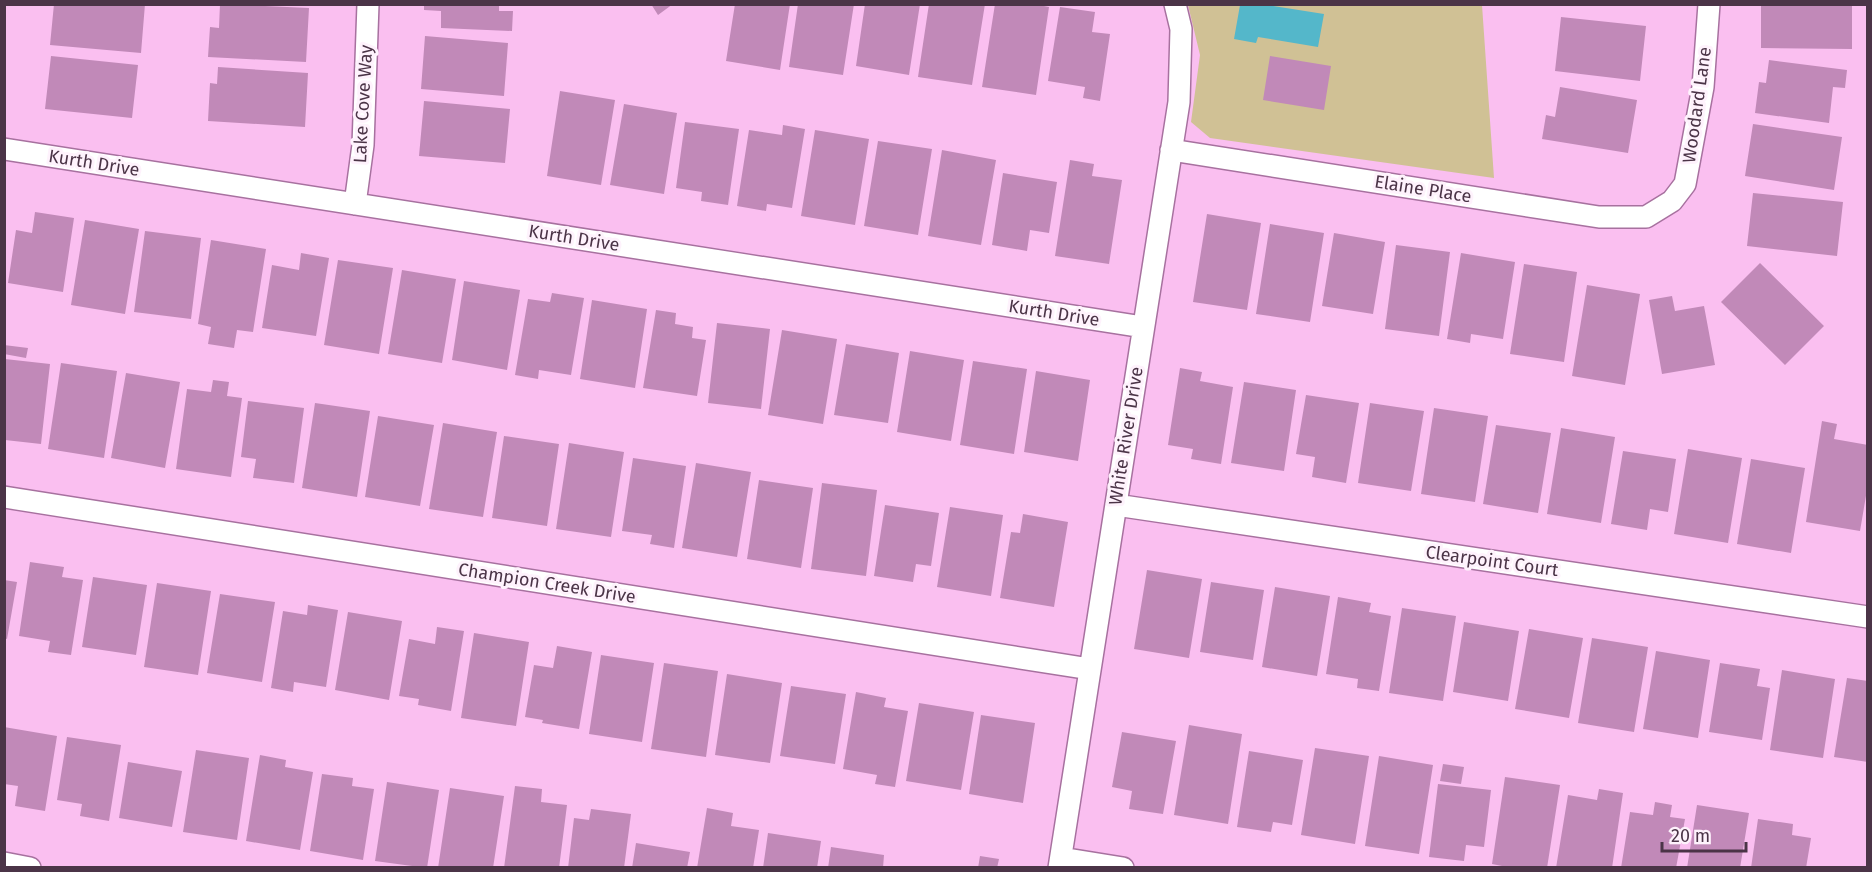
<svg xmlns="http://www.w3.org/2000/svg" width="1872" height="872" font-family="'Fira Sans',sans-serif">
  <rect width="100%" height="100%" fill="#fabff0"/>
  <!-- green -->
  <path fill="#d0c195" d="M1188 5H1482L1494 178 1210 138 1191 122 1200 55Z"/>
  <!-- water -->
  <path fill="#54b7ca" d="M1240 5H1266L1324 14 1318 47 1258 37 1256 43 1234 39Z"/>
  <!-- building -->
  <path fill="#c189b8" d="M54 4H145L141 53 50 45Z
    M220 4 309 8 306 62 208 57 210 27 219 28Z
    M424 4H499V11H513L512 31 441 28V11L424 10Z
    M651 4H673L658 15Z
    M735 4H790L780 70 726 61Z
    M798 4H854L843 75 789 67Z
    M865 4H920L909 75 856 66Z
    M929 4H985L972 85 918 77Z
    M995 4H1034L1049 7 1036 95 982 87Z
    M1761 4H1852V49L1761 48Z
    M1060 7 1095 12 1092 32 1110 34 1100 101 1083 98 1085 87 1048 81Z
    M1561 17 1646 26 1640 81 1555 71Z
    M425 36 508 43 504 96 421 89Z
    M51 56 138 65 132 118 45 109Z
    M1270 56 1331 66 1324 110 1263 100Z
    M1769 60 1847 70 1845 88 1833 87 1829 123 1755 113 1759 82 1766 83Z
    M218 67 308 73 305 127 208 121 210 83 217 84Z
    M1560 87 1637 100 1628 153 1542 139 1546 115 1555 117Z
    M560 91 615 100 601 185 547 176Z
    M424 101 510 109 505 163 419 156Z
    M624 104 677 113 664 194 610 185Z
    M685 122 739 129 728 205 701 201 702 192 676 188Z
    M1753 124 1842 137 1834 190 1745 176Z
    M783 125 805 129 792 208 767 204 766 211 737 206 749 130 782 135Z
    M815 130 869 139 855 225 801 216Z
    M878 141 932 149 918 235 864 226Z
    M942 150 996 160 981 245 928 236Z
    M1070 160 1094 164 1092 176 1122 180 1109 264 1055 256Z
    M1003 173 1057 182 1049 233 1030 230 1027 251 992 245Z
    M1753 193 1843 202 1837 256 1747 246Z
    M35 212 74 218 63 292 8 283 16 230 32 233Z
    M1207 214 1261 223 1247 310 1193 302Z
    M85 220 139 229 125 314 71 305Z
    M1270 224 1324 233 1310 322 1256 314Z
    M145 231 201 238 191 319 134 312Z
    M1334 233 1385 242 1373 314 1322 306Z
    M211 240 266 249 253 332 237 330 234 348 208 344 211 327 198 324Z
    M1396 245 1450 252 1439 336 1385 329Z
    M301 253 329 258 316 336 262 328 272 265 299 270Z
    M1461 253 1515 262 1503 339 1471 334 1470 343 1447 339Z
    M338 260 393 268 379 354 324 345Z
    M1760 263 1824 326 1785 365 1721 302Z
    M1524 264 1577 272 1564 362 1510 354Z
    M402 270 456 279 442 363 388 354Z
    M464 281 520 290 507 370 452 360Z
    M1587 285 1640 294 1625 385 1572 376Z
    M552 293 584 298 571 375 539 370 538 379 515 375 528 299 550 302Z
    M1672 296 1675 311 1704 306 1715 365 1662 374 1649 300Z
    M592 300 647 309 635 388 580 379Z
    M656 310 676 313 675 324 693 327 692 338 706 340 697 396 643 388Z
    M717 323 770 329 761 409 708 403Z
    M782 330 837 339 823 424 768 415Z
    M846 344 899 353 888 423 834 415Z
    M4 345 28 348 26 358 4 354Z
    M910 351 964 360 951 441 897 432Z
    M5 359 50 364 41 444 5 440Z
    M973 361 1027 369 1014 454 960 445Z
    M61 363 117 371 104 458 48 449Z
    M1180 368 1202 372 1200 381 1233 387 1221 464 1191 459 1193 449 1168 445Z
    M1036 371 1090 380 1078 461 1024 452Z
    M126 373 180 382 165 468 111 458Z
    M213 380 229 382 227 396 242 398 231 477 176 469 187 389 211 392Z
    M1244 382 1296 390 1284 471 1231 463Z
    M1306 395 1359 403 1346 483 1312 477 1315 457 1296 454Z
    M248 401 304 408 294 483 253 478 256 459 241 457Z
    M315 403 370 411 357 497 302 488Z
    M1370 403 1424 411 1411 491 1358 483Z
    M1434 408 1488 416 1475 502 1421 494Z
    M378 416 434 425 420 506 365 497Z
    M1822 421 1837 424 1834 439 1868 445V484L1860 531 1806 522Z
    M443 423 497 432 483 517 429 509Z
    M1496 425 1551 433 1538 513 1483 504Z
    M1561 428 1615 437 1601 523 1547 514Z
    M504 436 559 444 547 526 492 518Z
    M569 443 624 452 611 537 556 529Z
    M1688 449 1742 458 1728 543 1674 534Z
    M1623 451 1676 459 1668 512 1650 509 1647 530 1611 524Z
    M633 458 686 466 674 548 650 544 652 535 622 531Z
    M1751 459 1805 468 1791 553 1737 544Z
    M696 463 751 472 737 557 682 548Z
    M759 480 813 488 801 568 747 559Z
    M822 483 877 490 866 576 811 569Z
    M885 505 939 513 931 566 916 564 913 582 874 576Z
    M950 507 1003 515 991 596 937 587Z
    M1023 514 1068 522 1054 607 1000 598 1011 532 1020 533Z
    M30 562 64 567 62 577 83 580 71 655 48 652 50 641 19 636Z
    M1147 570 1202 579 1189 658 1134 649Z
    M93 577 147 585 136 655 82 647Z
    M4 580 17 582 7 639 4 638Z
    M1211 582 1264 590 1253 660 1200 652Z
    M157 583 211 591 198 675 144 667Z
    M1275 587 1330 596 1317 676 1262 667Z
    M220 594 275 602 262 682 207 673Z
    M1338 597 1371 603 1369 612 1391 616 1379 691 1357 688 1358 679 1326 674Z
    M308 605 338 610 326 687 294 682 293 692 271 688 283 611 307 615Z
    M1402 608 1456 616 1443 701 1389 693Z
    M348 612 402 621 389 700 335 690Z
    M1464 622 1519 631 1508 701 1453 692Z
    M437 627 464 631 451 711 418 705 419 699 399 696 409 639 435 644Z
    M1529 629 1583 638 1569 718 1515 709Z
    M474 633 529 642 516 726 461 718Z
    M1592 638 1648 647 1634 732 1578 723Z
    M557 646 592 652 579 729 542 723 543 720 525 717 534 665 553 668Z
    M1656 651 1710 660 1698 738 1643 729Z
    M601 655 654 663 642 742 589 734Z
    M664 663 718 671 706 757 651 749Z
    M1720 663 1760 669 1757 686 1770 688 1762 740 1709 732Z
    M1782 670 1835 679 1823 758 1770 750Z
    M727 674 782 683 770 763 715 755Z
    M1847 678 1868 681V762L1834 757Z
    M791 686 846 694 835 764 780 756Z
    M856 692 886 698 884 707 908 711 895 787 875 784 877 775 843 769Z
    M919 703 974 712 961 790 906 781Z
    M981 715 1035 723 1023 803 969 794Z
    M1189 725 1242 734 1228 824 1174 815Z
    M4 727 57 736 45 811 15 806 18 786 4 784Z
    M1122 732 1176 741 1163 814 1129 809 1132 791 1112 787Z
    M67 737 121 745 109 821 80 816 82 804 57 800Z
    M1315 748 1369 756 1355 844 1301 835Z
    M196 750 249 758 237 840 183 832Z
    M1249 751 1303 760 1292 825 1273 822 1271 832 1237 827Z
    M260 755 286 760 285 767 313 772 300 850 246 841Z
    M1379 756 1433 765 1419 854 1365 846Z
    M128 762 182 771 172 827 119 818Z
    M1443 764 1464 767 1461 784 1440 781Z
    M322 774 353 778 352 786 374 789 363 860 310 851Z
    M1505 777 1560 785 1547 868H1512L1492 864Z
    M387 782 439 790 427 868 375 861Z
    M1438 784 1491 790 1484 847 1466 845 1464 861 1429 857Z
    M515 786 542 789 541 802 567 805 559 868H504Z
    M450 788 504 796 493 868H438Z
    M1599 789 1623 793 1612 868H1556L1568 795 1597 800Z
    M1655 802 1672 805 1670 817 1685 819 1676 868H1621L1630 812 1653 815Z
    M1697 805 1749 813 1740 868H1687Z
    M707 808 733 813 731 826 759 830 753 868H697Z
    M591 809 631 814 624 868H568L574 818 589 820Z
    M1758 819 1793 824 1792 835 1811 838 1806 868H1751Z
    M768 833 821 841 817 868H763Z
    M636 843 690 852 687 868H632Z
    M831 847 884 855 883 868H828Z
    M980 856 999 859 997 868H978Z"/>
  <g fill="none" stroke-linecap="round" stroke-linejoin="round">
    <defs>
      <path id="minor" d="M4 149 1143 327
        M1171 150 1599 217H1646L1672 201 1685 184 1703 87 1709 4
        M355 204 363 145 368 4
        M4 497 1090 669
        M1116 505 1868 617
        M1061 858 1123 868
        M4 863 30 868
        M1059 868 1179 102 1181 29 1175 4"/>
    </defs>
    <!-- minor casing -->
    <use href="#minor" stroke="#a7719f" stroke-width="24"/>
    <!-- minor -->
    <use href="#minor" stroke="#fff" stroke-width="21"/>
  </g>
  <g text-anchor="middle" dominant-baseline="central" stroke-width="6" stroke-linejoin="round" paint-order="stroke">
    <!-- street labels -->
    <g font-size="18" fill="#4b3447" stroke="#fef2fc">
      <text transform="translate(363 104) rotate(-87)">Lake Cove Way</text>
      <text transform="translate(1697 105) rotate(-82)">Woodard Lane</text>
      <text transform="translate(94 163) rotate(9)">Kurth Drive</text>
      <text transform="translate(1423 189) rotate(9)">Elaine Place</text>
      <text transform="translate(574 238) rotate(9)">Kurth Drive</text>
      <text transform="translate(1054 313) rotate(9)">Kurth Drive</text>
      <text transform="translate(1126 436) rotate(-81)">White River Drive</text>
      <text transform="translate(1492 561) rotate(8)">Clearpoint Court</text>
      <text transform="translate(547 583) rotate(9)">Champion Creek Drive</text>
    </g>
  </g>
  <!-- border -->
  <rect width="1872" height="872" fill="none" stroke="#4b3447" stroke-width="12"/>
  <!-- scale -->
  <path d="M1662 842v9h84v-9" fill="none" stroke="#4b3447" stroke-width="3"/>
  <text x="1671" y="842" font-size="18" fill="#4b3447" stroke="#fef2fc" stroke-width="4.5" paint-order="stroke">20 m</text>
</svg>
